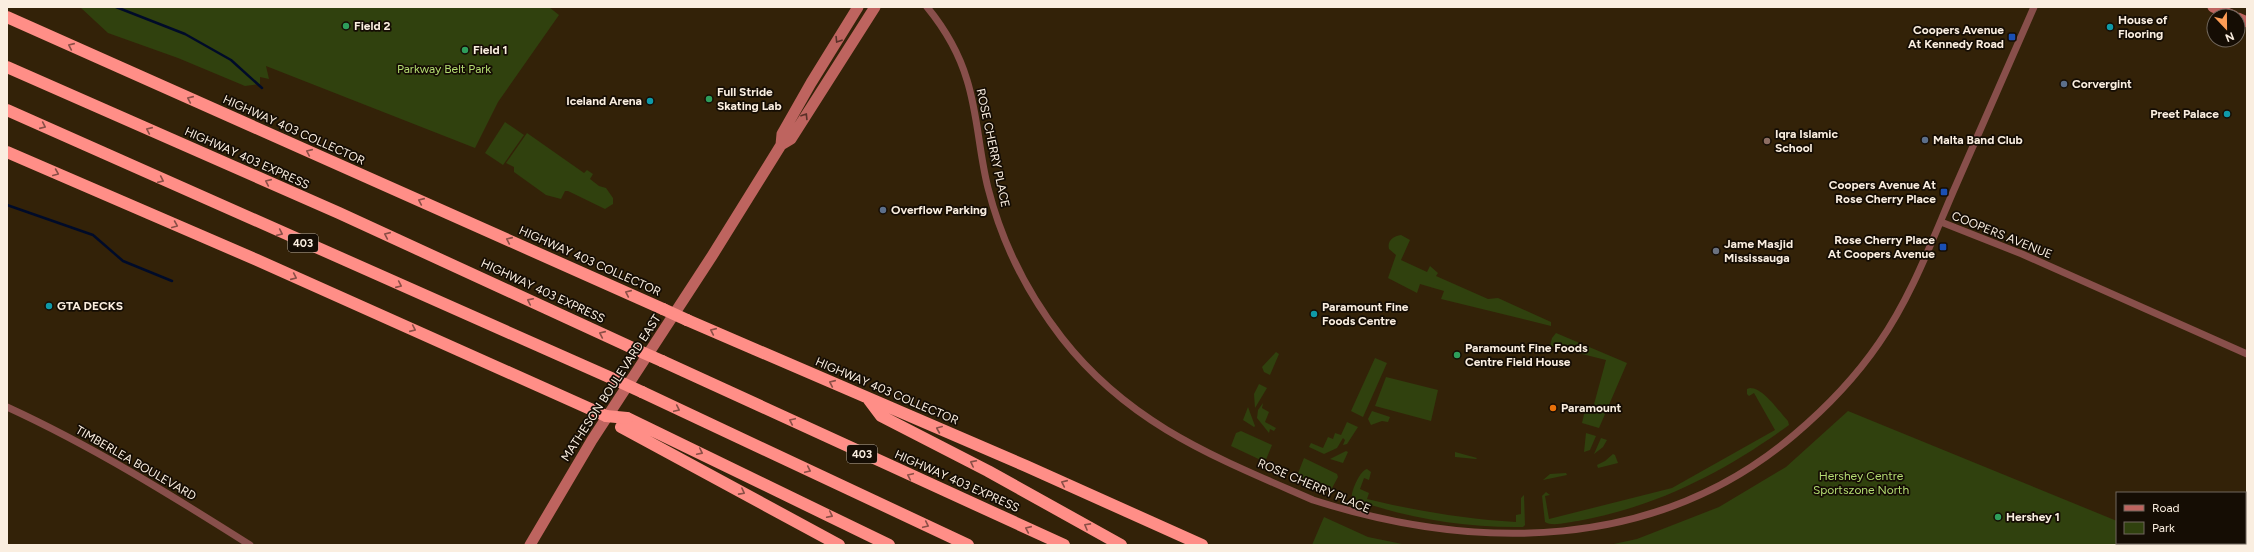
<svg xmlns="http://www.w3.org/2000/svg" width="2254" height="552" font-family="Figtree,sans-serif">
  <rect width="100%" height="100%" fill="#332208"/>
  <!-- green -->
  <path fill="#30410e" d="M80 7H549L559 15 498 102 475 148 266 66 269 79 260 77V84L245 86 178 58 108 33Z
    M505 122 524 135 503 165 485 153Z
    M527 133 584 173 587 170 593 174 590 179 599 186 606 188 613 198V204L605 209 568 191H565L561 199 546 195 514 172V167L506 163Z
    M1401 235 1410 240 1401 260 1427 272 1430 266 1438 273 1436 276 1488 299 1498 298 1551 322V326L1441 299 1444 291 1420 284 1417 293 1388 278 1396 255 1389 249C1387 241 1393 236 1401 235Z
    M1556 333 1627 363 1599 428 1582 423 1586 406 1593 408 1606 360 1550 346 1552 338Z
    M1276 352 1279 354 1270 375 1264 372 1262 367Z
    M1375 358 1387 363 1363 417 1351 411Z
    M1386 377 1438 390 1431 421 1375 406Z
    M1259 384 1267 388 1255 408 1254 394Z
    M1750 388C1764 388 1779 412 1788 421L1789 425C1724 472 1656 507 1578 521 1569 522 1552 527 1545 522L1542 496 1546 492 1550 495 1545 496 1549 519 1672 488 1775 430 1754 393 1749 396 1747 394V389Z
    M1263 403 1262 408 1269 412 1265 422 1276 428 1274 431 1270 429 1269 433 1257 418 1258 410Z
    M1248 407 1255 426 1254 427 1243 420Z
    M1372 411 1390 417 1388 422 1382 421 1371 425 1368 419Z
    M1848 411 2117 521V543H2172L2176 545H1609L1637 539 1719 507 1786 467Z
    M1347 422 1358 427 1347 444 1343 445 1345 440 1343 438 1337 448 1324 454 1309 447 1311 443 1323 448 1328 437 1333 439 1335 433 1341 435Z
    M1241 431 1272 445 1265 462 1231 446 1236 433Z
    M1586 433 1596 436 1590 450 1584 452Z
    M1601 438 1607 440 1603 447 1594 454Z
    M1346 451 1348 452 1343 463 1330 459Z
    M1455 452 1477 458 1476 459 1455 457Z
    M1613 454 1615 455 1618 463 1598 468 1597 465 1605 461Z
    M1304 458 1337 474 1338 477 1331 490 1297 476Z
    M1367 469 1371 472 1369 480 1364 478 1360 489 1369 493 1367 499C1417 511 1465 519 1516 522V515L1521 514V498L1524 495 1525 525 1523 527C1464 528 1408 518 1352 499 1350 493 1360 470 1367 469Z
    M1566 473 1567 475 1543 480 1550 474Z
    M1324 517 1368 537 1407 545H1312Z"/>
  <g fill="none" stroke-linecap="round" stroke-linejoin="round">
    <!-- stream -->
    <path stroke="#000b29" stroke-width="2.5" d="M116 7 185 34 231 60 262 88
      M7 205 93 235 123 261 172 281"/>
    <!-- street -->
    <path stroke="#884f4b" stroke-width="7" d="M927 7C945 29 959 53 967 80 978 115 979 153 988 188 1002 243 1027 293 1062 338 1130 425 1215 457 1313 500 1477 552 1656 552 1794 435 1826 408 1855 378 1879 343 1911 297 1931 243 1953 192 1980 130 2007 69 2034 7
      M1941 222 2022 254 2247 354
      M7 407C92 446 171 495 250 545"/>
    <!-- secondary -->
    <path stroke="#be645f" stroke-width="11" d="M2213 7 2234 16
      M2238 18 2247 22
      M781 145 782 134 811 83 858 7
      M530 545 592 440 712 256 781 145 791 139 875 7"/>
    <!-- highway -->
    <path stroke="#ff8e87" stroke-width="12" d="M7 17 663 309
      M7 67 339 213 637 350
      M7 110 618 381
      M7 152 257 260 606 416
      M687 320 1026 466 1202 545
      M662 361 1064 545
      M642 392 968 545
      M869 400 881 416 988 471 1121 545
      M627 418 889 545
      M621 427 839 545"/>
    <!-- highway-bridge -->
    <path stroke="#ff8e87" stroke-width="12" d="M663 309 687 320
      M637 350 662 361
      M618 381 642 392
      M606 416 627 418"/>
  </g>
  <!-- one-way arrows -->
  <defs><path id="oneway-chevron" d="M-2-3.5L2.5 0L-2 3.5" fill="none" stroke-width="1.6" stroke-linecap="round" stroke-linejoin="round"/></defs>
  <g stroke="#593028">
    <use href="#oneway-chevron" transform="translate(838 40) rotate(122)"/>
    <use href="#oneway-chevron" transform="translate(805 116) rotate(-58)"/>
  </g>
  <g stroke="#8a4e46">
    <use href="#oneway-chevron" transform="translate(71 46) rotate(-156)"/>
    <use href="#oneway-chevron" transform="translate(190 99) rotate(-156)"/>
    <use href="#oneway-chevron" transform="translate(43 126) rotate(24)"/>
    <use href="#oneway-chevron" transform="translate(149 130) rotate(-156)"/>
    <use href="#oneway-chevron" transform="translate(309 152) rotate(-156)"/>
    <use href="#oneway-chevron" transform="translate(56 173) rotate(23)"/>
    <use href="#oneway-chevron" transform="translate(161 180) rotate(24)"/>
    <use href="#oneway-chevron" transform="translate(268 182) rotate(-156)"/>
    <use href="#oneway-chevron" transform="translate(421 201) rotate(-156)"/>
    <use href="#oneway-chevron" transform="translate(175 225) rotate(23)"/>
    <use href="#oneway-chevron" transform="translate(280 233) rotate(24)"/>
    <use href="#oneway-chevron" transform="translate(387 235) rotate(-156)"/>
    <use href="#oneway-chevron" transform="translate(509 240) rotate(-156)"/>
    <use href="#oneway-chevron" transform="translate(294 277) rotate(24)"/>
    <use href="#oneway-chevron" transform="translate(399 285) rotate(24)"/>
    <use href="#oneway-chevron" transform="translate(628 293) rotate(-156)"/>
    <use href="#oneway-chevron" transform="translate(530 301) rotate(-154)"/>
    <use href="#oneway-chevron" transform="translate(413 329) rotate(24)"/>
    <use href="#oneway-chevron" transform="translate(713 331) rotate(-156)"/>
    <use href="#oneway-chevron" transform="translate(602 334) rotate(-156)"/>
    <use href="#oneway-chevron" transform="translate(832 383) rotate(-156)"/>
    <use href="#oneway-chevron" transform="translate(677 409) rotate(25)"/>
    <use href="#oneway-chevron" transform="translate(792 421) rotate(-155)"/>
    <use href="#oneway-chevron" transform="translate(939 429) rotate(-157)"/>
    <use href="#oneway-chevron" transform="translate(700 452) rotate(26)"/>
    <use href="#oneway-chevron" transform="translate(973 463) rotate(-153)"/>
    <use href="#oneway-chevron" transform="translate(808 470) rotate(25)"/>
    <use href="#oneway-chevron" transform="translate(910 476) rotate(-155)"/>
    <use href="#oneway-chevron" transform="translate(1064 483) rotate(-156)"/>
    <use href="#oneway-chevron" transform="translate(742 492) rotate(28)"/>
    <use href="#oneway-chevron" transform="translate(830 515) rotate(26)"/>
    <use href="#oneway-chevron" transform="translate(926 525) rotate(25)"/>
    <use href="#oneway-chevron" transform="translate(1087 526) rotate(-151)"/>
    <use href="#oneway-chevron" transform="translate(1028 529) rotate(-156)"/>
  </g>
  <!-- markers -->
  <g fill="#2e9e5b" stroke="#150d04" stroke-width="1.5">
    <circle cx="346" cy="26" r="4"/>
    <circle cx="465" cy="50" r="4"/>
    <circle cx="709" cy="99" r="4"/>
    <circle cx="1457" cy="355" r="4"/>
    <circle cx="1998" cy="517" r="4"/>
  </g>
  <g fill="#0f9aa8" stroke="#150d04" stroke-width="1.5">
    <circle cx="2110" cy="27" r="4"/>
    <circle cx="650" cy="101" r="4"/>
    <circle cx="2227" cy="114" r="4"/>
    <circle cx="49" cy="306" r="4"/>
    <circle cx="1314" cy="314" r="4"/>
  </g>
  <g fill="#1a4fb4" stroke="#150d04" stroke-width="1.5">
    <rect x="2008" y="33" width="8" height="8" rx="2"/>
    <rect x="1940" y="188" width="8" height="8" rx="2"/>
    <rect x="1939" y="243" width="8" height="8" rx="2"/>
  </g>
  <g fill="#5c6f8a" stroke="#150d04" stroke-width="1.5">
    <circle cx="2064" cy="84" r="4"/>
    <circle cx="1925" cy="140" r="4"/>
    <circle cx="883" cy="210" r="4"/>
  </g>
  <circle fill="#8d6e63" stroke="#150d04" stroke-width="1.5" cx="1767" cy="141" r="4"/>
  <circle fill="#6b7280" stroke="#150d04" stroke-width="1.5" cx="1716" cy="251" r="4"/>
  <circle fill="#e8710a" stroke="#150d04" stroke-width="1.5" cx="1553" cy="408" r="4"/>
  <g text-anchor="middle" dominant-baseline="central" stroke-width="3.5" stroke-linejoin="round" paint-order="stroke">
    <!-- shield labels -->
    <g fill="#150d04" stroke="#b5aa9e" stroke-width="1">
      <rect x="288" y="234" width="30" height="18" rx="3"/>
      <rect x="847" y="445" width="30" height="18" rx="3"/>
    </g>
    <g font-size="11" font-weight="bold" fill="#faeee0">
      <text x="303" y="243">403</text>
      <text x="862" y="454">403</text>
    </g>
    <!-- poi labels -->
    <g font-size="12" font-weight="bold" fill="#faeee0" stroke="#150d04" text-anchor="start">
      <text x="2118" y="20">House of<tspan x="2118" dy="14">Flooring</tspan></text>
      <text x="354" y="26">Field 2</text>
      <text x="2004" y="30" text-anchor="end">Coopers Avenue<tspan x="2004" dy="14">At Kennedy Road</tspan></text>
      <text x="473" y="50">Field 1</text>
      <text x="2072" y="84">Corvergint</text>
      <text x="717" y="92">Full Stride<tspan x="717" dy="14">Skating Lab</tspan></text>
      <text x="642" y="101" text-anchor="end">Iceland Arena</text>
      <text x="2219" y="114" text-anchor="end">Preet Palace</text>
      <text x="1775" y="134">Iqra Islamic<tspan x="1775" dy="14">School</tspan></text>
      <text x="1933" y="140">Malta Band Club</text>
      <text x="1936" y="185" text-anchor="end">Coopers Avenue At<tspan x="1936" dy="14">Rose Cherry Place</tspan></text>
      <text x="891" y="210">Overflow Parking</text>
      <text x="1935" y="240" text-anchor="end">Rose Cherry Place<tspan x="1935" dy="14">At Coopers Avenue</tspan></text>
      <text x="1724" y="244">Jame Masjid<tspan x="1724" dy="14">Mississauga</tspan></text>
      <text x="57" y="306">GTA DECKS</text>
      <text x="1322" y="307">Paramount Fine<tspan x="1322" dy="14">Foods Centre</tspan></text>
      <text x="1465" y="348">Paramount Fine Foods<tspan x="1465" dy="14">Centre Field House</tspan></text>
      <text x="1561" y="408">Paramount</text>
      <text x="2006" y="517">Hershey 1</text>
    </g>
    <!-- park labels -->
    <g font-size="12" fill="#b3db71" stroke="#150d04">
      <text x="444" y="69">Parkway Belt Park</text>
      <text x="1861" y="476">Hershey Centre<tspan x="1861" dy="14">Sportszone North</tspan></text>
    </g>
    <!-- street labels -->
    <g font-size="12" fill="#faeee0" stroke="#150d04">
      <text transform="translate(294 130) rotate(24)">HIGHWAY 403 COLLECTOR</text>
      <text transform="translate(993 148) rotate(78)">ROSE CHERRY PLACE</text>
      <text transform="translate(247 158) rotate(24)">HIGHWAY 403 EXPRESS</text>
      <text transform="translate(2002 235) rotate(22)">COOPERS AVENUE</text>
      <text transform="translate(590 261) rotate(24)">HIGHWAY 403 COLLECTOR</text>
      <text transform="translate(543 291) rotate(25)">HIGHWAY 403 EXPRESS</text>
      <text transform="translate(611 388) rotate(-57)">MATHESON BOULEVARD EAST</text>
      <text transform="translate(887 391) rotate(23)">HIGHWAY 403 COLLECTOR</text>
      <text transform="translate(136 463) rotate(30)">TIMBERLEA BOULEVARD</text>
      <text transform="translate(957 481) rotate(24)">HIGHWAY 403 EXPRESS</text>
      <text transform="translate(1314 486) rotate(23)">ROSE CHERRY PLACE</text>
    </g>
  </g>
  <!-- border -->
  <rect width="2254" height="552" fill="none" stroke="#faeee0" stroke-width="16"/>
  <!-- legend -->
  <rect x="2116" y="492" width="130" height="52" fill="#150d04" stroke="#71675c"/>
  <rect x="2124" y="505" width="20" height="6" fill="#be645f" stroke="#71675c"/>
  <text x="2152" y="512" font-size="12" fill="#faeee0">Road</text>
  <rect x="2124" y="522" width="20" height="12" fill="#30410e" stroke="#71675c"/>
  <text x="2152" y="532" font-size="12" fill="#faeee0">Park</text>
  <!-- north arrow -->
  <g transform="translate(2226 28) rotate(158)"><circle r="19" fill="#150d04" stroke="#71675c"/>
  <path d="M0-3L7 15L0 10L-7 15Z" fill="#fd9c55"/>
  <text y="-6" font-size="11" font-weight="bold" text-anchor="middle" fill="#faeee0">N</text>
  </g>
</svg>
